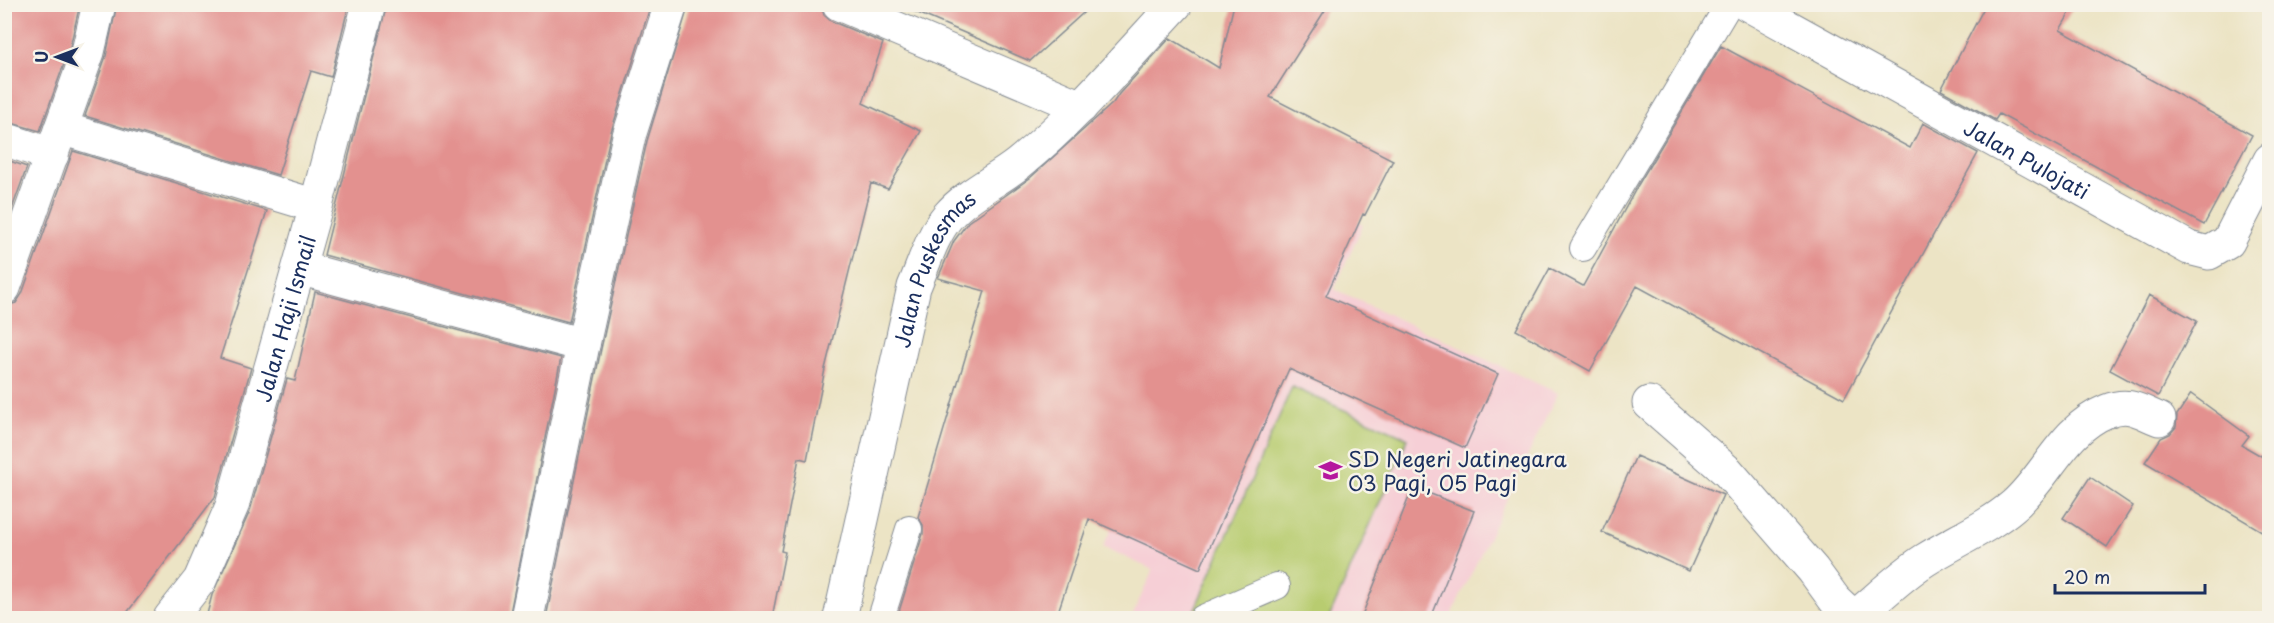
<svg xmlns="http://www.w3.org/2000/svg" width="2274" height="623" font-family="'Playpen Sans',sans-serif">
  <rect width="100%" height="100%" fill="#f7f3e8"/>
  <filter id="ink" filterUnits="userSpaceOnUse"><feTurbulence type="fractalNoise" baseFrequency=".0167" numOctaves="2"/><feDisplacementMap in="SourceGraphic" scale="12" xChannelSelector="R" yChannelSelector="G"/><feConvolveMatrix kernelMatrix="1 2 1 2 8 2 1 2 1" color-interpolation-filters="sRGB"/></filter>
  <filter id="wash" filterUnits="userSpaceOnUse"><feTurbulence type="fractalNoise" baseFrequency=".008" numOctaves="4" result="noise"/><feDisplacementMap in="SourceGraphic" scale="24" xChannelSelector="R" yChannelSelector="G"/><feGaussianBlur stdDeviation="1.35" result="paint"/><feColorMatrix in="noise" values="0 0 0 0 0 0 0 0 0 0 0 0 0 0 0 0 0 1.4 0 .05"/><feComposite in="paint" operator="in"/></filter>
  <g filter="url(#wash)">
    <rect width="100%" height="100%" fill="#ece4c5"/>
    <!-- built -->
    <path fill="#f6cfd6" d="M1269 182 1363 225 1334 289 1558 393 1450 618H1131L1153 570 1103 547Z"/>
    <!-- green -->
    <path fill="#b8cc70" stroke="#6a7e67" stroke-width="1.5" d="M1292 387 1408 438 1329 618H1191Z"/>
    <g id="blocks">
      <!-- building -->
      <path fill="#e3918f" d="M4 4H80L70 47 40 131 4 121Z
        M117 4H349L331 77 311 71 278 175 85 116 106 56Z
        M387 4H651L611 132 569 322 324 255Z
        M689 4H821L824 15 831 21 883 43 863 103 921 131 888 189 871 183 825 369 807 460 799 458 781 551 785 552 772 618H546L601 349 647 141Z
        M897 4H1093L1030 61Z
        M1234 4H1329L1270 97 1393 160 1365 215 1363 214 1326 296 1498 374 1465 448 1289 369 1200 569 1089 519 1056 618H897L923 534V525L918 517 985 291 938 278 954 241 968 222 1030 178 1113 103 1119 94 1170 38 1219 68Z
        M1986 4H2075L2060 30 2252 135 2204 225 1999 114 1995 120 1941 90Z
        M1721 46 1910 148 1923 123 1978 153 1844 399 1637 286 1590 371 1516 330 1550 268 1583 286 1638 185Z
        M73 151 267 211 220 358 251 368 215 497 123 618H4V306L16 303 22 294Z
        M4 159 27 167 4 231Z
        M315 292 561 358 509 618H206L212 595 250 511 287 379 295 381Z
        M2149 295 2197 321 2158 396 2110 370Z
        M2191 394 2249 436 2242 445 2270 461V536L2145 462 2161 438 2170 434 2176 427 2177 415Z
        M1636 456 1723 495 1689 571 1602 532Z
        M2090 477 2133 506 2107 547 2063 518Z
        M1413 487 1474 511 1431 618H1361Z"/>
    </g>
  </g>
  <g filter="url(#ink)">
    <use href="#blocks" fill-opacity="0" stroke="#848a92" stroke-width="1.5"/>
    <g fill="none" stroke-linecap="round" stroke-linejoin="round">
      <defs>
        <path id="lane" d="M1583 248 1729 4
          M881 618 909 529
          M1203 618 1277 586"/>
        <g id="street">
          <path d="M839 4 1081 107"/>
          <path id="s1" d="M1747 4 2189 248 2209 253 2228 242 2270 160"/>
          <path d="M61 128 316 206"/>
          <path d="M4 139 52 155"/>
          <path d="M299 268 583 345"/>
          <path d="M4 288 88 52 99 4"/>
          <path d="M1649 403 1728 472 1813 570 1835 600 1854 618C1877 599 1900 576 1925 560 1955 541 1987 528 2014 505 2048 475 2063 429 2107 411 2129 402 2139 411 2159 419"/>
          <path id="s2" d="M170 618 200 580 232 506 316 206 369 4"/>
          <path d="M527 618 583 345 629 136 671 4"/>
          <path id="s3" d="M840 618 914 287C924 264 932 235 948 216 967 194 995 182 1018 164 1076 117 1125 59 1176 4"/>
        </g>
      </defs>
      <!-- lane casing -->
      <use href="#lane" stroke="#848a92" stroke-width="28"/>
      <!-- street casing -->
      <use href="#street" stroke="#848a92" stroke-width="35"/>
      <!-- lane -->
      <use href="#lane" stroke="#fff" stroke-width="26"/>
      <!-- street -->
      <use href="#street" stroke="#fff" stroke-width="33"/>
    </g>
  </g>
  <!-- icons -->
  <defs>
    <symbol id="school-bare" viewBox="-9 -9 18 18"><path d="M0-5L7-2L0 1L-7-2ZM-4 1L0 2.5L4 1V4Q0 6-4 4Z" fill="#b5179e" stroke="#f7f3e8" stroke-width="2.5" paint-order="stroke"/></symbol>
  </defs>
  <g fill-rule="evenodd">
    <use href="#school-bare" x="1314" y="454" width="33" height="33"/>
  </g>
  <g text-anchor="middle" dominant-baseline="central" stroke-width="5" stroke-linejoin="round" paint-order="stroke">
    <!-- street labels -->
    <g font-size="21" fill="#1b2f5e" stroke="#f7f3e8">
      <text stroke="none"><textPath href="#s1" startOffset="320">Jalan Pulojati</textPath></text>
      <text stroke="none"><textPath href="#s3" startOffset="364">Jalan Puskesmas</textPath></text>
      <text stroke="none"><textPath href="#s2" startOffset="324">Jalan Haji Ismail</textPath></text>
    </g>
    <!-- poi labels -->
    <g font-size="21" fill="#1b2f5e" stroke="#f7f3e8" text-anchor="start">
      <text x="1348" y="458">SD Negeri Jatinegara<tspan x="1348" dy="24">03 Pagi, 05 Pagi</tspan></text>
    </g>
  </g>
  <!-- margin -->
  <rect width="2274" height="623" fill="none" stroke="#f7f3e8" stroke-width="24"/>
  <!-- north arrow -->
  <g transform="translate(57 57) rotate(270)" stroke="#f7f3e8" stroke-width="4.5" paint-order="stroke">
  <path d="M0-4.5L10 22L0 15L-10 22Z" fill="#1b2f5e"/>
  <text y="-9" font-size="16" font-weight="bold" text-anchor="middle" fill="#1b2f5e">U</text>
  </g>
  <!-- scale -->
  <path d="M2055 584v9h150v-9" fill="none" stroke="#1b2f5e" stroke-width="3"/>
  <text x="2064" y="584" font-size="18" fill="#1b2f5e" stroke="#f7f3e8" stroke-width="4.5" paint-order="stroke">20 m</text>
</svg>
